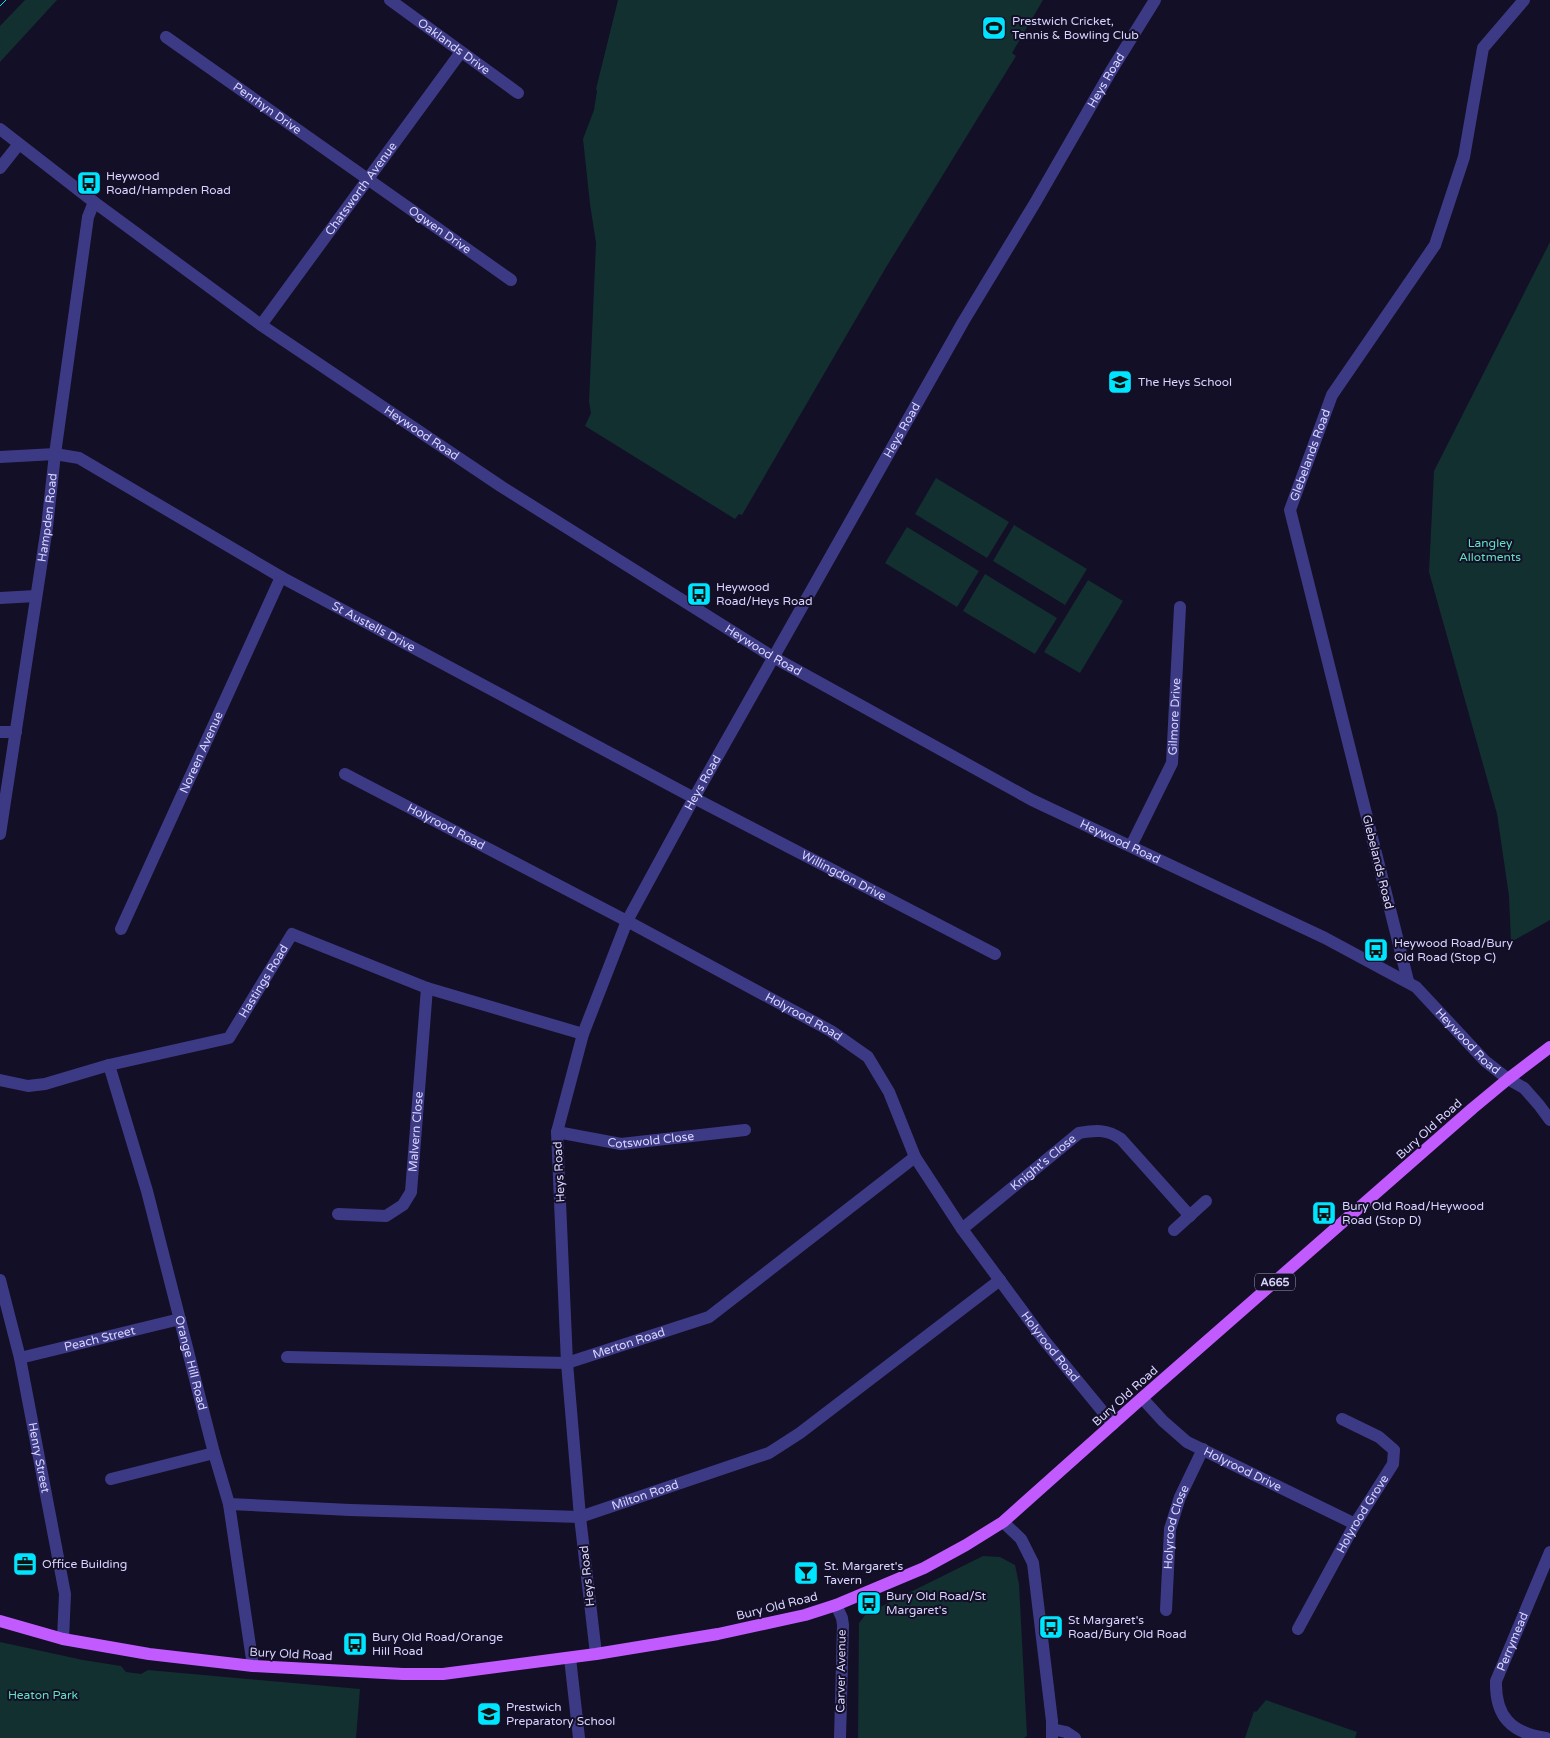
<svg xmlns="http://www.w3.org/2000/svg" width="1550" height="1738" font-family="'Varela Round',sans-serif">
  <rect width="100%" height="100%" fill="#130f26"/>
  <!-- green -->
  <path fill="#12302f" d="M25 0H57L0 62V26Z
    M618 0H1043L1012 53 1016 56 885 269 742 515 739 514 735 519 585 426 591 413 589 402 596 243 590 204 583 139 594 110 597 91 596 89Z
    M1550 242V920L1511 942 1509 896 1497 814 1429 572 1434 471Z
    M936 478 1009 522 987 558 915 514Z
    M1014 525 1087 569 1065 605 993 561Z
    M907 527 979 571 957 607 885 563Z
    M985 574 1057 618 1035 654 963 611Z
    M1088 580 1123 601 1080 673 1044 652Z
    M983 1556 1000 1557 1015 1565 1019 1584 1027 1736 1024 1738H858L859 1623 866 1614Z
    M0 1642 83 1660 121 1666 126 1672 141 1674 148 1670 360 1689 356 1738H0Z
    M1266 1700 1357 1732 1355 1738H1245L1254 1711 1256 1712Z"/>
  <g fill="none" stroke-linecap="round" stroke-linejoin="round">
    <!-- street -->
    <g stroke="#3d3a85" stroke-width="12">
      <path id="s1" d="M390 0 518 93"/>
      <path id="s2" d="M166 37 511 280"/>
      <path id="s3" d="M0 129 94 202 261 325 502 487 773 657 1032 800 1325 938 1416 987 1485 1061 1508 1079 1524 1088 1539 1105 1550 1120"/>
      <path d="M0 168 19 144"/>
      <path id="s4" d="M261 325 461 52"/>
      <path id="s5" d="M0 457 55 454 79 458 281 577 694 798 995 954"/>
      <path d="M0 598 36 596"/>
      <path d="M0 732H16"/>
      <path id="s6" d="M345 774 627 921 831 1031 868 1057 889 1092 915 1157 962 1229 1044 1340 1113 1424"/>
      <path id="s7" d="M0 834 47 527 55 454 88 217 94 202"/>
      <path id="s8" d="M1131 846 1172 763 1180 607"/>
      <path id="s9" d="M121 929 281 577"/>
      <path id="s10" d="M1408 981 1290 510 1332 395 1435 245 1464 157 1483 48 1524 0"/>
      <path id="s11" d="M109 1065 147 1191 214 1453 229 1504 253 1666"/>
      <path id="s12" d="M0 1080 28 1086 45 1084 109 1065 229 1038 292 934 427 988 583 1034"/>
      <path id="s13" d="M557 1132 621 1144 745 1130"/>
      <path id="s14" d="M338 1214 386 1216 403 1205 411 1192 427 988"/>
      <path id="s15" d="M962 1229 1079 1133C1095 1130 1107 1129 1121 1139L1190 1216"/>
      <path d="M1174 1230 1206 1201"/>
      <path id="s16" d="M0 1280 20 1358 65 1594 63 1639"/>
      <path id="s17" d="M287 1357 567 1363 709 1317 915 1157"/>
      <path id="s18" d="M20 1358 180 1319"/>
      <path id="s19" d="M1142 1398 1163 1421 1187 1442 1355 1524"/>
      <path d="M111 1479 214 1453"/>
      <path id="s20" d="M229 1504 350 1510 580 1517 769 1453 800 1433 1000 1280"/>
      <path d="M1003 1522 1021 1539 1033 1563 1052 1721V1738"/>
      <path d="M836 1605 842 1618 843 1625 840 1738"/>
      <path id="s21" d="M1166 1610 1170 1529 1180 1497 1203 1449"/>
      <path id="s22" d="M1298 1629 1355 1524 1393 1464 1394 1450 1379 1437 1342 1419"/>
      <path id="s23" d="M596 1654 580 1517 567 1363 557 1132 583 1034 627 921 694 798 963 322 1035 203 1111 71 1155 0"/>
      <path d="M570 1658 579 1738"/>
      <path d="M1052 1729 1066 1732 1075 1738"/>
      <path id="s24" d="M1546 1738C1511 1733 1495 1716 1496 1681L1550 1552"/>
    </g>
    <!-- primary -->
    <path stroke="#c25bff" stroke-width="12" d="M0 1621 63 1639 149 1654 253 1666 403 1674H443L596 1654 718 1634 805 1615 836 1605 924 1568 966 1545 1003 1522 1142 1398 1473 1108 1508 1079 1550 1047"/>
    <!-- tram -->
    <path stroke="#00e5ff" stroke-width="1" d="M0 6 6 0"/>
  </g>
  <!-- icons -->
  <defs>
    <symbol id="stadium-square" viewBox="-11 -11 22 22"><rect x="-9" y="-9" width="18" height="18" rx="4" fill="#00e5ff" stroke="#130f26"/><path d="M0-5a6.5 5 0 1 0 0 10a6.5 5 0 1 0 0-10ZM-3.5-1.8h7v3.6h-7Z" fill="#111"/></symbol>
    <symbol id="bus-square" viewBox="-11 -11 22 22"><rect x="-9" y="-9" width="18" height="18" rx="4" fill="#00e5ff" stroke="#130f26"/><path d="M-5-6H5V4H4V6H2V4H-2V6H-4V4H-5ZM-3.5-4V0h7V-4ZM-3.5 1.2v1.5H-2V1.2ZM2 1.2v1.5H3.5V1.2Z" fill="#111"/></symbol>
    <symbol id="school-square" viewBox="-11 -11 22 22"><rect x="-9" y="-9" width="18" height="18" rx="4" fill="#00e5ff" stroke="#130f26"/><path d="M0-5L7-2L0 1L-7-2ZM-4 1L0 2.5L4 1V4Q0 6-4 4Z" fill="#111"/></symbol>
    <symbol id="office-square" viewBox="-11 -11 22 22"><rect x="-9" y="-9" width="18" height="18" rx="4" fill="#00e5ff" stroke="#130f26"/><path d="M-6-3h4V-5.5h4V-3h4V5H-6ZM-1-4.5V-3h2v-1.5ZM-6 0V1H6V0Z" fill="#111"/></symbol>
    <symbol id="bar-square" viewBox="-11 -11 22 22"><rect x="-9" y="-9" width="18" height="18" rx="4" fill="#00e5ff" stroke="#130f26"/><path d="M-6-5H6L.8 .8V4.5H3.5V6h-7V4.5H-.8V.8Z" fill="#111"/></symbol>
  </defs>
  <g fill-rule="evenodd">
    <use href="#stadium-square" x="980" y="14" width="28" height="28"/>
    <use href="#bus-square" x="75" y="169" width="28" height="28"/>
    <use href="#school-square" x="1106" y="368" width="28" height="28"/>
    <use href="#bus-square" x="685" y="580" width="28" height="28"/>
    <use href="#bus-square" x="1362" y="936" width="28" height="28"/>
    <use href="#bus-square" x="1310" y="1199" width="28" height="28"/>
    <use href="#office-square" x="11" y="1550" width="28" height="28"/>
    <use href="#bar-square" x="792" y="1559" width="28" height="28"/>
    <use href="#bus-square" x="855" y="1589" width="28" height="28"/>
    <use href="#bus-square" x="1037" y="1613" width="28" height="28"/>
    <use href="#bus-square" x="341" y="1630" width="28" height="28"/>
    <use href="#school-square" x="475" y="1700" width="28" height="28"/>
  </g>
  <g text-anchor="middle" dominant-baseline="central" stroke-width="4" stroke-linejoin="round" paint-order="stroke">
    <!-- shield labels -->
    <rect fill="#130f26" stroke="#9e99be" stroke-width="1" x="1255" y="1273.5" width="40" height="17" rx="4"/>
    <g font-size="11" font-weight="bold" fill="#d9d4ff">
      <text x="1275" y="1282">A665</text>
    </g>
    <!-- poi labels -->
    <g font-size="12" fill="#d9d4ff" stroke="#130f26" text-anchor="start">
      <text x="1012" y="21">Prestwich Cricket,<tspan x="1012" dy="14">Tennis &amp; Bowling Club</tspan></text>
      <text x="106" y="176">Heywood<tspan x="106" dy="14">Road/Hampden Road</tspan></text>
      <text x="1138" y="382">The Heys School</text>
      <text x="716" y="587">Heywood<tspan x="716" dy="14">Road/Heys Road</tspan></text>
      <text x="1394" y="943">Heywood Road/Bury<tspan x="1394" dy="14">Old Road (Stop C)</tspan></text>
      <text x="1342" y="1206">Bury Old Road/Heywood<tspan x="1342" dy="14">Road (Stop D)</tspan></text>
      <text x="42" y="1564">Office Building</text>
      <text x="824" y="1566">St. Margaret's<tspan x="824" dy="14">Tavern</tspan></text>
      <text x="886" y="1596">Bury Old Road/St<tspan x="886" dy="14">Margaret's</tspan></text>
      <text x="1068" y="1620">St Margaret's<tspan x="1068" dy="14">Road/Bury Old Road</tspan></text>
      <text x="372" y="1637">Bury Old Road/Orange<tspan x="372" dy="14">Hill Road</tspan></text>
      <text x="506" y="1707">Prestwich<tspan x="506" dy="14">Preparatory School</tspan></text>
    </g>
    <!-- street labels -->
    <g font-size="12" fill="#d9d4ff" stroke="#130f26">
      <text stroke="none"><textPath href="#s1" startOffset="79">Oaklands Drive</textPath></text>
      <text stroke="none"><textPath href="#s23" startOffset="1714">Heys Road</textPath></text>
      <text stroke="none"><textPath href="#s2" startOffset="124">Penrhyn Drive</textPath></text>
      <text stroke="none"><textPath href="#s4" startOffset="169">Chatsworth Avenue</textPath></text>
      <text stroke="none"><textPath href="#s2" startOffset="335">Ogwen Drive</textPath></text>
      <text stroke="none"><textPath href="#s23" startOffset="1309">Heys Road</textPath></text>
      <text stroke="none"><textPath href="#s3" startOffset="520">Heywood Road</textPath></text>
      <text stroke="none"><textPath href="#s10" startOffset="544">Glebelands Road</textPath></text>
      <text stroke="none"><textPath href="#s7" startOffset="320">Hampden Road</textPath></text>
      <text stroke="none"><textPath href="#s5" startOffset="419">St Austells Drive</textPath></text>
      <text stroke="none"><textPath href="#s3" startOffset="925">Heywood Road</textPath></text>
      <text stroke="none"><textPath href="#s8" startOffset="139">Gilmore Drive</textPath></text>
      <text stroke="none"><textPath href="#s9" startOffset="194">Noreen Avenue</textPath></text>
      <text stroke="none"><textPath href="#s23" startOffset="904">Heys Road</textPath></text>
      <text stroke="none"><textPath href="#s6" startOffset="114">Holyrood Road</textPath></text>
      <text stroke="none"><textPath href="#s3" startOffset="1330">Heywood Road</textPath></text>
      <text transform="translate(1378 862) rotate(76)">Glebelands Road</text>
      <text stroke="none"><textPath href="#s5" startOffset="951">Willingdon Drive</textPath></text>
      <text stroke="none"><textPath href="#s12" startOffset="302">Hastings Road</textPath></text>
      <text stroke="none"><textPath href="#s6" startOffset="519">Holyrood Road</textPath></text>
      <text stroke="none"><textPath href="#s3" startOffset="1735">Heywood Road</textPath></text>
      <text transform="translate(1429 1129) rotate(-42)">Bury Old Road</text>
      <text stroke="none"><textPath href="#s14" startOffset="144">Malvern Close</textPath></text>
      <text stroke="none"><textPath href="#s13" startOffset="95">Cotswold Close</textPath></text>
      <text stroke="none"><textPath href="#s15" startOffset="105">Knight's Close</textPath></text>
      <text transform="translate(559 1172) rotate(-93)">Heys Road</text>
      <text stroke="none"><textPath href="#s18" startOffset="82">Peach Street</textPath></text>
      <text stroke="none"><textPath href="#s17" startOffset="345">Merton Road</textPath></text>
      <text stroke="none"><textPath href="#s6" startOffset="939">Holyrood Road</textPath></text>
      <text stroke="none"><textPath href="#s11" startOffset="309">Orange Hill Road</textPath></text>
      <text transform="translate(1125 1396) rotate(-42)">Bury Old Road</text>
      <text stroke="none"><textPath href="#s16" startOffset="182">Henry Street</textPath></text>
      <text stroke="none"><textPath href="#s19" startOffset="125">Holyrood Drive</textPath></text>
      <text stroke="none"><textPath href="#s20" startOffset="420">Milton Road</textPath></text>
      <text stroke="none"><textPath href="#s22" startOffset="132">Holyrood Grove</textPath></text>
      <text stroke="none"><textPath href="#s21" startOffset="84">Holyrood Close</textPath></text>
      <text transform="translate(587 1576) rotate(-96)">Heys Road</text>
      <text transform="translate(777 1606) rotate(-14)">Bury Old Road</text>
      <text stroke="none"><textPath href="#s24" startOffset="128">Perrymead</textPath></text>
      <text transform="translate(291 1654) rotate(3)">Bury Old Road</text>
      <text transform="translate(841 1671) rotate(-89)">Carver Avenue</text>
    </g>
    <!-- park labels -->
    <g font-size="12" fill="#5fe0c0" stroke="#130f26">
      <text x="1490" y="543">Langley<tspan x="1490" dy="14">Allotments</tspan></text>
      <text x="43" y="1695">Heaton Park</text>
    </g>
  </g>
</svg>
